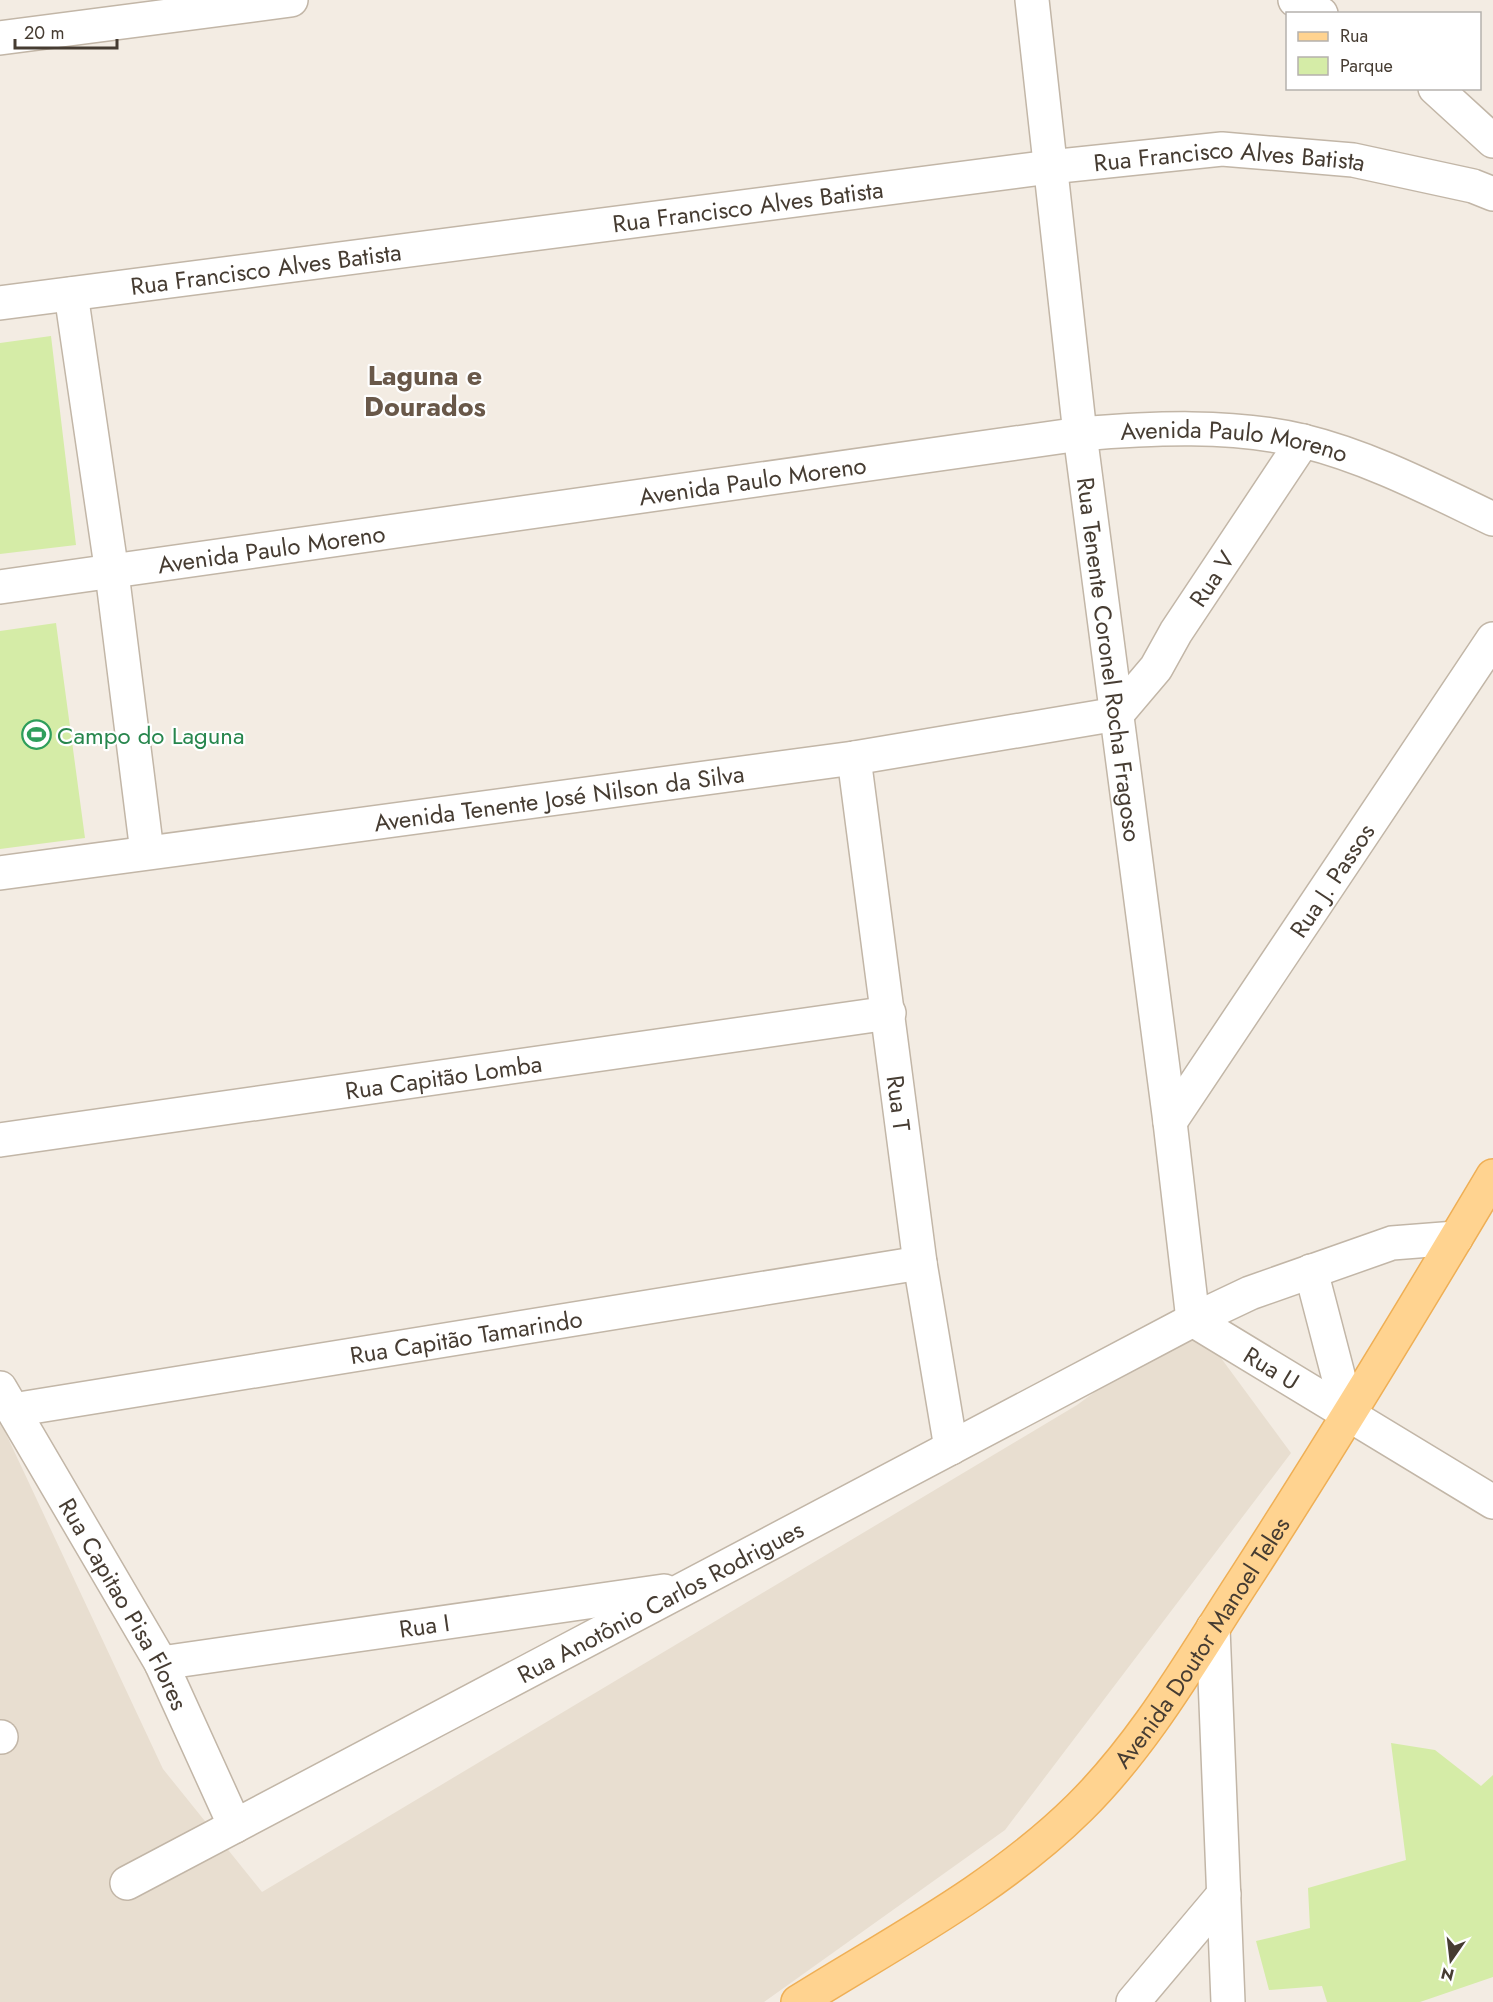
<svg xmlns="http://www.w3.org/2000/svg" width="1493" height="2002" font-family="Jost,sans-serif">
  <rect width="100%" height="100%" fill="#f3ece3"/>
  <!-- residential -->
  <path fill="#e8ded0" d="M1193 1320 1291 1453 1005 1830 764 2002H0V1421L163 1769 262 1892 1077 1405Z"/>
  <!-- green -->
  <path fill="#d5eca7" d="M51 336 76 545 0 554V343Z
    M56 623 85 838 0 849V631Z
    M1391 1743 1435 1750 1481 1786 1493 1775V1977L1420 2002H1327L1322 1986 1269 1990 1256 1941 1310 1928 1308 1888 1406 1860Z"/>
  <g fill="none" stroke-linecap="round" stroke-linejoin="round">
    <defs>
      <g id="minor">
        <path id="s1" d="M1032 0 1080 434 1170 1122 1193 1320"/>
        <path d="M1295 0 1321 14"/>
        <path d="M0 38 291 0"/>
        <path d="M1435 88 1493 141"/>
        <path d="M71 294 112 573 147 852"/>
        <path id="s2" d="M0 303 1050 167 1222 149 1353 160 1473 186 1493 194"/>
        <path id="s3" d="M0 587 1080 434C1153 428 1230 424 1303 441 1369 457 1432 490 1493 519"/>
        <path id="s4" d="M854 758 920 1263 951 1448"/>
        <path id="s5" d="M0 873 854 758 1117 714 1156 668 1176 632 1303 441"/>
        <path id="s6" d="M1170 1122 1493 639"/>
        <path id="s7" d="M0 1140 889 1013"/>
        <path d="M1311 1271 1349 1417"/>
        <path id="s8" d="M1193 1320 1493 1502"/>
        <path id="s9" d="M0 1388 161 1663 235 1826"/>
        <path id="s10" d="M13 1410 920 1263"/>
        <path d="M1213 1628 1228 2002"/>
        <path id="s11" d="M161 1663 664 1591"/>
        <path d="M0 1737H1"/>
        <path id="s12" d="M127 1883 1193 1320 1250 1293 1392 1243 1456 1238"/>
        <path d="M1133 2002 1224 1894"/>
      </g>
      <g id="major">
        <path id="s13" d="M798 2002C894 1942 998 1888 1079 1808 1146 1742 1193 1658 1244 1580 1330 1447 1412 1312 1493 1176"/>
      </g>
    </defs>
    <!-- minor casing -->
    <use href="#minor" stroke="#c2b6a7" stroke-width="36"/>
    <!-- major casing -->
    <use href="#major" stroke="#efaf55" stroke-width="36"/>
    <!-- minor -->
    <use href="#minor" stroke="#fff" stroke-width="33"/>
    <!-- major -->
    <use href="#major" stroke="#ffd390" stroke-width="33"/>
  </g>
  <!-- icons -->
  <defs>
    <symbol id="stadium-ring" viewBox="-11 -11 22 22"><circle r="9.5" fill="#fff" stroke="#2e9e5b" stroke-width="1.5"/><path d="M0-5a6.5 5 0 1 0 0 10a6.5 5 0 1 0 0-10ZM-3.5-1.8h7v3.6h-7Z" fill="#2e9e5b"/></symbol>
  </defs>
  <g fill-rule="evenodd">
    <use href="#stadium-ring" x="20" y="718" width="33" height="33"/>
  </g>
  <g text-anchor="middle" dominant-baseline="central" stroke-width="4.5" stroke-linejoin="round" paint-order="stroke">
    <!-- street labels -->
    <g font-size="24" fill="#463c32" stroke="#fff">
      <text stroke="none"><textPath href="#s2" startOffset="1239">Rua Francisco Alves Batista</textPath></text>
      <text stroke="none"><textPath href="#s2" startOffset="754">Rua Francisco Alves Batista</textPath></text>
      <text stroke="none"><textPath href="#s2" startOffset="268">Rua Francisco Alves Batista</textPath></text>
      <text stroke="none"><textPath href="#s3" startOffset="1246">Avenida Paulo Moreno</textPath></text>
      <text stroke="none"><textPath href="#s3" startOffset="760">Avenida Paulo Moreno</textPath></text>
      <text stroke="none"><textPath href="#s3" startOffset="274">Avenida Paulo Moreno</textPath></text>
      <text stroke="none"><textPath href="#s5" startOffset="1294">Rua V</textPath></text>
      <text stroke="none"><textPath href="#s1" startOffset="664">Rua Tenente Coronel Rocha Fragoso</textPath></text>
      <text stroke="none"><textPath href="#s5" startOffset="564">Avenida Tenente José Nilson da Silva</textPath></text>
      <text stroke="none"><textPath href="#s6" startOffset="291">Rua J. Passos</textPath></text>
      <text stroke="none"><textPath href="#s7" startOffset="448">Rua Capitão Lomba</textPath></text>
      <text stroke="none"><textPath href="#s4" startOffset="348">Rua T</textPath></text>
      <text stroke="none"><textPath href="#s10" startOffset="459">Rua Capitão Tamarindo</textPath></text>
      <text stroke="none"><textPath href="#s8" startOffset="92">Rua U</textPath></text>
      <text stroke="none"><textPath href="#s12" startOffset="603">Rua Anotônio Carlos Rodrigues</textPath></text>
      <text stroke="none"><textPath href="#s9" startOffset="249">Rua Capitao Pisa Flores</textPath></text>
      <text stroke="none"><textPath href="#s11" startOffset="266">Rua I</textPath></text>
      <text stroke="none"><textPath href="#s13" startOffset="549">Avenida Doutor Manoel Teles</textPath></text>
    </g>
    <!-- leisure labels -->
    <g font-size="24" fill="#27864d" stroke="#fff" text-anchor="start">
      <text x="57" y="735">Campo do Laguna</text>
    </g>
    <!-- quarter labels -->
    <g font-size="27" font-weight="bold" fill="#695849" stroke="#fff">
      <text x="425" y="375">Laguna e<tspan x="425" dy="31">Dourados</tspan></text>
    </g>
  </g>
  <!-- legend -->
  <rect x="1286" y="12" width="195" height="78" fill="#ffffff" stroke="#b5b1ad" stroke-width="1.5"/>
  <rect x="1298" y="32" width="30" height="9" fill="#ffd390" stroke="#b5b1ad" stroke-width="1.5"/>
  <text x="1340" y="42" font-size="18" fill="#463c32">Rua</text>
  <rect x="1298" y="57" width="30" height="18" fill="#d5eca7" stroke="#b5b1ad" stroke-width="1.5"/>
  <text x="1340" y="72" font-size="18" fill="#463c32">Parque</text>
  <!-- north arrow -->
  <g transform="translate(1451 1960) rotate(194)" stroke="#ffffff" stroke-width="4.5" paint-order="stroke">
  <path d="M0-4.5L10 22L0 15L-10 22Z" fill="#463c32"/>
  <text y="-9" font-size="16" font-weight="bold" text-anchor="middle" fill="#463c32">N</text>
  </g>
  <!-- scale -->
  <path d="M15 39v9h102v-9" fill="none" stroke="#463c32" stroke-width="3"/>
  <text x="24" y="39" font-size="18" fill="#463c32" stroke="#ffffff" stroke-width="4.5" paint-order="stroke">20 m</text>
</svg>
